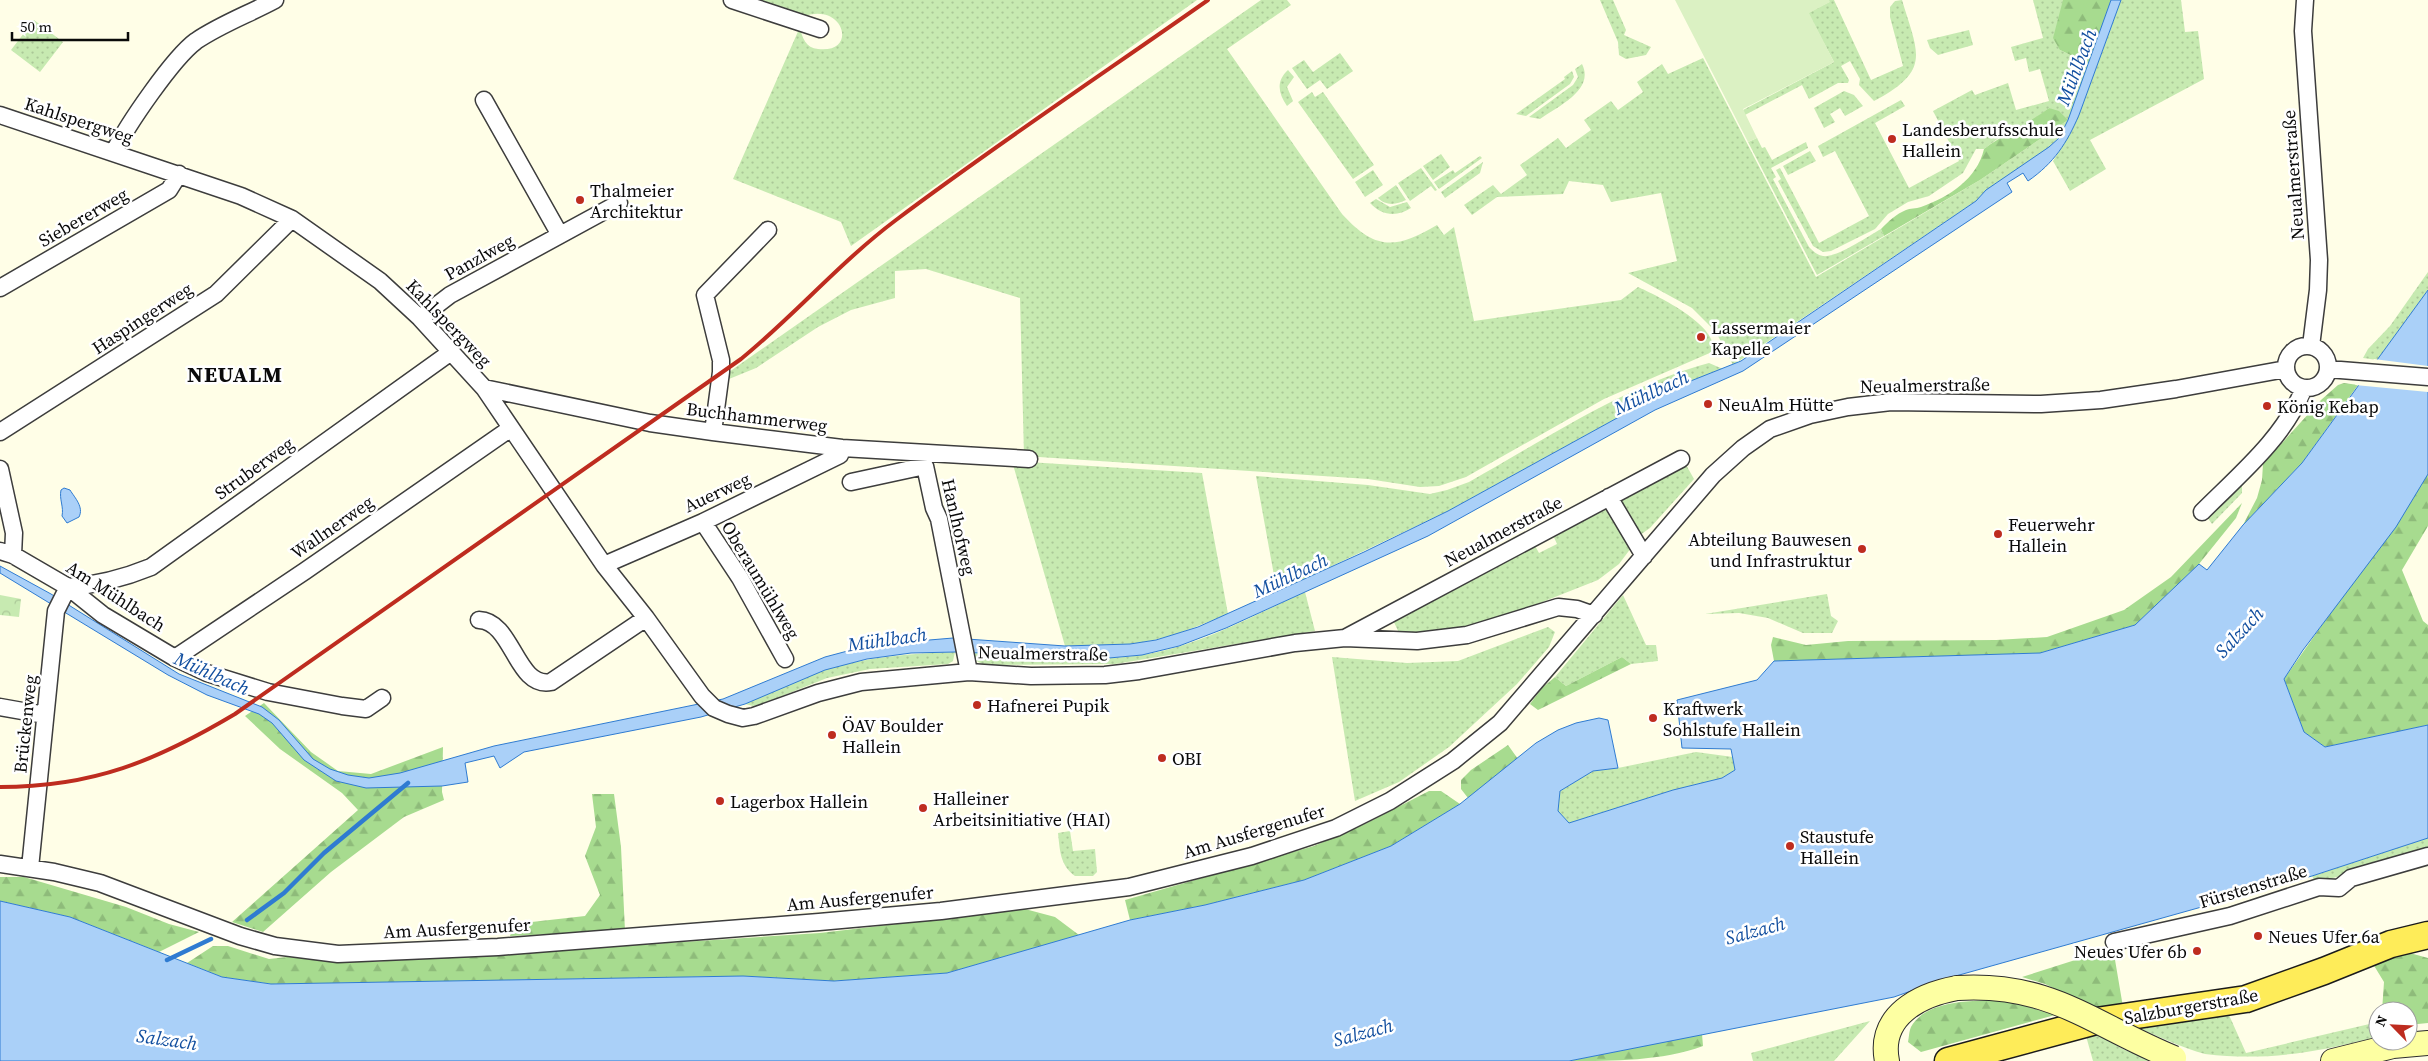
<svg xmlns="http://www.w3.org/2000/svg" width="2428" height="1061" font-family="'Source Serif 4',serif">
  <defs>
    <pattern id="grass-dots" width="8" height="8" patternUnits="userSpaceOnUse" patternTransform="scale(1.25)"><rect width="8" height="8" fill="#c7eab1"/><path d="M2 2h.1M6 6h.1" fill="none" stroke="#aac797" stroke-width="1.8" stroke-linecap="round"/></pattern>
    <pattern id="forest-firs" width="22" height="20" patternUnits="userSpaceOnUse" patternTransform="scale(1.25)"><rect width="22" height="20" fill="#a7db8f"/><path d="M5 1l3.5 6h-7zM16 11l3.5 6h-7z" fill="#8ebb7a"/></pattern>
    <pattern id="park-crowns" width="20" height="18" patternUnits="userSpaceOnUse" patternTransform="scale(1.25)"><rect width="20" height="18" fill="#c7eab1"/><path d="M2 6a3 3 0 1 1 6 0M12 15a3 3 0 1 1 6 0" fill="none" stroke="#aac797"/></pattern>
  </defs>
  <rect width="100%" height="100%" fill="#fffee7"/>
  <!-- grass -->
  <path fill="url(#grass-dots)" d="M750 0H1197L851 246 841 222 733 179 800 27C802 38 806 48 818 49 859 54 844 0 802 17Z
    M1261 0H1287L1291 5 1227 49 1342 214C1375 250 1395 250 1437 225L1444 235 1454 227 1474 321 1621 300 1638 287C1656 295 1722 327 1712 352L1604 399 1466 477 1439 486 1420 487 1368 479 1024 456 1020 298 926 269 895 271V298L851 310 818 327 756 368 729 379V372Z
    M1600 0H1613L1626 30 1624 35 1651 47 1646 55 1626 59 1619 55 1618 42Z
    M1829 0H1834L1871 80 1903 66 1890 17V7L1895 1 1902 0C1918 54 1932 70 1874 101L1859 85 1860 79 1850 61 1841 66 1849 80 1848 83H1838L1809 99 1802 85 1745 115 1743 110 1834 62 1808 13 1829 2Z
    M2033 0H2063L2060 50 2089 64C2081 85 2073 121 2058 138 2039 162 1999 176 1976 201L1733 365 1716 332 1692 308 1628 273 1677 261 1661 193 1611 202 1603 185 1569 181 1563 194 1497 197 1472 215 1464 205 1493 185 1501 194 1527 175 1520 165 1558 138 1566 148 1591 130 1584 120 1611 101 1618 110 1643 92 1637 82 1662 64 1668 74 1703 58 1816 277 1980 180 2068 120 2049 108 2028 124 2004 134 1984 149H1976L1963 173 1929 196 1908 202 1888 214 1875 229 1831 251 1823 252 1813 246 1778 181 1781 179 1776 170 1780 168 1819 243 1869 216 1835 151 1823 157 1818 146 1901 100 1905 106 1875 123 1909 188 1959 161 1933 111 1972 90 1975 95 2008 83 2016 110 2049 101 2040 69 2029 72 2026 58 2015 61 2011 47 2043 38Z
    M2121 0H2181L2185 32 2198 31 2204 79 2090 140 2106 169 2070 191 2053 161 2071 132 2079 115Z
    M34 20 63 42 40 72 11 50Z
    M1969 30 1973 45 1938 55 1930 48 1927 40Z
    M1340 53 1353 71 1327 89 1320 80 1307 89 1292 68 1304 60 1313 72Z
    M1582 64C1595 90 1558 106 1540 119L1529 117 1573 85 1578 77 1575 69Z
    M1288 70 1294 77 1287 87 1293 101 1287 106C1278 93 1276 81 1288 70Z
    M1572 71 1574 77 1570 84 1526 116 1516 114 1565 79 1564 77Z
    M1844 91 1854 95 1863 106 1845 116 1840 108 1830 114 1835 122 1824 128 1814 108Z
    M1312 92 1315 97 1323 92 1374 165 1353 179 1298 102Z
    M1757 138 1762 148 1765 147 1772 160 1806 142 1808 148 1771 168 1776 177 1773 179 1809 247C1813 251 1817 255 1823 256 1837 258 1868 236 1881 229L1884 236 1817 275 1748 142Z
    M1810 151 1816 161 1788 175 1783 166Z
    M1441 154 1450 167 1433 180 1423 166Z
    M1480 156 1482 158 1439 189 1434 182 1453 170 1455 173Z
    M1483 162 1480 173 1445 198 1441 192Z
    M1421 168 1437 190 1435 191 1431 186 1410 201 1398 183Z
    M1373 170 1383 185 1365 197 1355 182Z
    M1396 185 1406 200C1396 205 1386 206 1378 198Z
    M1376 199 1390 207 1407 202 1411 208C1397 217 1382 216 1370 203Z
    M2428 272V290L2377 360 2363 358 2368 349 2390 326Z
    M1709 363 1723 369 1668 390 1448 511 1277 592 1256 476 1368 485 1430 494 1447 490 1469 482C1542 441 1628 384 1709 363Z
    M1012 461 1202 473 1228 614C1196 627 1165 640 1131 644 1109 647 1087 646 1065 646Z
    M1685 463 1694 479 1650 528 1640 535 1619 505 1621 498Z
    M2242 485V493L2212 524 2207 517Z
    M1605 506 1631 548 1619 564 1598 580 1487 624 1444 632 1399 633 1393 620 1534 544 1539 553 1557 544 1552 533Z
    M1305 592 1315 631 1115 664 984 665 973 659V653C1027 655 1087 663 1141 655 1198 647 1252 616 1305 592Z
    M1827 594 1831 616 1838 621 1832 633H1803L1768 618 1739 613 1705 614Z
    M1623 595 1646 645H1656L1658 661 1631 664 1622 657 1566 686 1555 677Z
    M1548 627 1555 632 1549 647 1517 684 1449 747 1399 782 1355 801 1332 657 1407 663 1458 661Z
    M955 652 953 661 948 664 870 669 827 678 762 704 753 706 745 704C772 692 799 677 827 669 869 657 911 653 955 652Z
    M1696 752 1733 757 1735 770 1722 778 1673 790 1569 823 1558 811 1560 791 1593 771 1618 768Z
    M1070 831 1073 851 1095 849 1097 872 1093 876H1075C1060 865 1060 851 1058 833Z
    M2428 838V850L2316 883 2312 876Z
    M2229 1015 2246 1053 2378 1022V1034L2369 1039C2313 1053 2264 1061 2205 1054 2182 1048 2159 1036 2137 1028Z
    M1870 1021 1834 1061H1753L1751 1053Z
    M2094 1033 2125 1050 2153 1061H2093L2086 1036Z"/>
  <!-- forest -->
  <path fill="url(#forest-firs)" d="M2063 0H2111L2089 64 2060 50 2053 38Z
    M2049 108 2059 111 2068 120 1980 180 1884 236 1881 229C1889 221 1896 214 1906 210 1910 208 1916 209 1921 207 1949 197 1977 179 1984 149 2005 133 2028 124 2049 108Z
    M2344 383 2358 385 2302 463 2243 525 2257 498 2262 480 2263 464 2321 400 2338 385Z
    M2428 474V526L2402 570 2423 621 2428 625V725L2325 747 2304 732 2284 679Z
    M2242 503 2236 518 2199 564 2135 625 2040 653 1774 661 1771 645 1773 637 1806 645 1848 641 1996 640 2047 637 2124 610 2171 577Z
    M1622 657 1631 664 1538 710 1530 704 1542 688 1555 677 1566 686Z
    M264 703 311 752 338 771 371 774 443 747 442 792 444 800 404 817 331 872 263 932 232 922 358 810 342 793 280 749 245 716Z
    M1508 745 1518 759 1468 798 1461 789V780L1471 770Z
    M1429 791H1441L1460 804 1391 846 1304 880 1205 905 1130 920 1125 900 1314 846 1367 823Z
    M592 794H614L621 847 625 931 510 936 514 924 585 916 600 895 585 856 596 827Z
    M0 877H24L126 907 169 924 199 932 159 952 70 917 0 901Z
    M1025 909 1055 917 1079 935 947 973 834 981 742 976 271 984 222 977 187 963 213 946H228L269 959 287 957 372 962 820 933Z
    M2113 948 2123 1007 2098 1010 2045 984 2022 977Z
    M2406 952 2428 958V1023L2408 1025V1011H2382L2384 982 2373 964Z
    M2006 1000 2055 1015 1921 1052 1908 1042C1909 1038 1909 1031 1911 1027 1927 998 1978 1001 2006 1000Z
    M1702 1034 1703 1046C1662 1061 1614 1061 1569 1061Z"/>
  <!-- park -->
  <path fill="url(#park-crowns)" d="M0 595 21 599 19 617 0 615Z"/>
  <!-- pitch -->
  <path fill="#dbf1c3" d="M1675 0H1829L1830 2 1809 13 1834 62 1743 109 1757 138 1748 142Z"/>
  <!-- water -->
  <path fill="#aad0f8" stroke="#2f7bd1" d="M2111 0H2121L2079 115C2067 143 2054 163 2028 181L2023 173 2007 183 2012 192 1743 371 1655 410 1428 536 1226 628 1179 646 1142 655 1109 658 955 652 911 653 867 659 825 670 745 704 701 717 524 752 500 768 494 756 465 763 468 782 442 786 366 788 336 781 304 760 272 723 259 714 207 695 168 675 0 573V566L51 594 179 674 262 707 279 720 313 759 330 769 348 775 369 778 400 773 494 746 723 699 825 657 870 645 953 638 1065 646 1130 644 1156 640 1198 627 1364 552 1448 511 1668 390 1741 361 1976 201 1986 190 2049 147 2059 138 2068 120Z
    M2428 290V474L2396 527 2303 650 2284 679 2304 732 2325 747 2428 725V838L2312 876 1945 979 1894 997 1569 1061H0V901L70 917 222 977 271 984 743 976 834 981 947 973 1130 920 1205 905 1304 880 1391 846 1460 804 1536 743 1558 730 1576 723 1599 718 1608 720 1618 768 1593 771 1560 791 1558 811 1569 823 1673 790 1722 778 1735 770 1731 749 1682 748 1677 700 1757 680 1774 661 2040 653 2135 625 2199 564 2207 570 2243 525 2302 463Z
    M64 488 70 490C75 498 84 507 79 517L67 523 62 516C64 507 59 499 61 490Z"/>
  <!-- pier -->
  <path fill="#fffee7" d="M2374 359 2428 366V392L2355 385Z"/>
  <g fill="none" stroke-linecap="round" stroke-linejoin="round">
    <!-- stream -->
    <path stroke="#2f7bd1" stroke-width="4.5" d="M247 920 284 893 324 853 408 783
      M167 960 211 939"/>
    <defs>
      <path id="street" d="M732 0 820 29
        M2305 0 2303 31 2319 260 2318 290 2311 346
        M484 100 560 235
        M0 115 241 196 292 219 380 281 420 318 484 388 604 565 646 618 702 696 714 708 728 714 743 718 754 716 818 693 861 682 969 672 1031 676 1105 675 1139 671 1295 643 1345 638 1417 641 1467 635 1558 607 1577 609 1594 615
        M114 152C127 125 173 58 196 41 221 24 249 14 275 0
        M0 288 169 190 179 174
        M420 318 450 295 619 203
        M2286 367a21 21 0 1 1 42 0a21 21 0 1 1-42 0Z
        M2328 369 2428 377
        M484 388 650 423 713 432 842 448 1029 459
        M0 432 216 294 292 219
        M713 432 721 372V360L705 295 768 230
        M0 469 14 533 13 555
        M851 482 925 466 934 508 939 519 969 672
        M1609 497 1644 556
        M2202 512C2240 474 2284 438 2304 388
        M703 522 740 578 785 659
        M0 551 13 555 68 587 103 615 175 658 207 673 268 692 342 706 366 709 382 698
        M604 565 703 522 840 455 842 448
        M479 620C513 621 516 689 551 682L646 618
        M1345 638 1681 459
        M175 658 305 571 511 428
        M0 707 45 715
        M0 864 54 872 100 883 240 936 275 946 338 954 498 947 819 922 941 911 1129 887 1252 856 1336 828 1390 801 1453 761 1500 723 1713 475 1743 448 1770 429 1810 415 1848 407 1891 402 2041 404 2101 400 2176 389 2286 369
        M30 868 56 611 68 587C97 585 124 578 151 567L451 352
        M2114 942 2230 916 2319 887 2339 888 2351 878 2428 856"/>
      <path id="secondary" d="M1887 1061C1878 1016 1919 995 1957 988
        M2333 1061 2393 1046 2428 1043"/>
      <path id="primary" d="M1948 1061 2096 1021 2246 999 2324 971 2391 944 2428 935"/>
    </defs>
    <!-- street casing -->
    <use href="#street" stroke="#3d3d3d" stroke-width="19"/>
    <!-- secondary casing -->
    <use href="#secondary" stroke="#2c2c2c" stroke-width="26"/>
    <!-- primary casing -->
    <use href="#primary" stroke="#1b1b1b" stroke-width="29"/>
    <!-- street -->
    <use href="#street" stroke="#fff" stroke-width="16"/>
    <!-- secondary -->
    <use href="#secondary" stroke="#fdffa2" stroke-width="24"/>
    <!-- primary -->
    <use href="#primary" stroke="#feec59" stroke-width="26"/>
    <!-- rail -->
    <path stroke="#be2c1f" stroke-width="4" d="M0 787C93 787 156 761 235 714L741 359C795 315 840 262 896 220 997 144 1104 73 1208 0"/>
    <defs>
      <path id="secondary-bridge" d="M1957 988C2051 982 2093 1025 2174 1058"/>
    </defs>
    <!-- secondary-bridge casing -->
    <use href="#secondary-bridge" stroke="#2c2c2c" stroke-width="26" stroke-linecap="butt"/>
    <!-- secondary-bridge -->
    <use href="#secondary-bridge" stroke="#fdffa2" stroke-width="24"/>
  </g>
  <!-- markers -->
  <g fill="#be2c1f" stroke="#fff" stroke-width="2">
    <circle cx="1892" cy="139" r="5"/>
    <circle cx="580" cy="200" r="5"/>
    <circle cx="1701" cy="337" r="5"/>
    <circle cx="1708" cy="404" r="5"/>
    <circle cx="2267" cy="406" r="5"/>
    <circle cx="1998" cy="534" r="5"/>
    <circle cx="1862" cy="549" r="5"/>
    <circle cx="977" cy="705" r="5"/>
    <circle cx="1653" cy="718" r="5"/>
    <circle cx="832" cy="735" r="5"/>
    <circle cx="1162" cy="758" r="5"/>
    <circle cx="720" cy="801" r="5"/>
    <circle cx="923" cy="808" r="5"/>
    <circle cx="1790" cy="846" r="5"/>
    <circle cx="2258" cy="936" r="5"/>
    <circle cx="2197" cy="951" r="5"/>
  </g>
  <g text-anchor="middle" dominant-baseline="central" stroke-width="5" stroke-linejoin="round" paint-order="stroke">
    <!-- street labels -->
    <g font-size="18" fill="#0a0a0a" stroke="#fff">
      <text transform="translate(79 120) rotate(18)">Kahlspergweg</text>
      <text transform="translate(2293 175) rotate(-94)">Neualmerstraße</text>
      <text transform="translate(83 217) rotate(-30)">Siebererweg</text>
      <text transform="translate(479 257) rotate(-29)">Panzlweg</text>
      <text transform="translate(142 318) rotate(-33)">Haspingerweg</text>
      <text transform="translate(449 323) rotate(46)">Kahlspergweg</text>
      <text transform="translate(1925 385) rotate(-1)">Neualmerstraße</text>
      <text transform="translate(757 417) rotate(7)">Buchhammerweg</text>
      <text transform="translate(254 468) rotate(-36)">Struberweg</text>
      <text transform="translate(717 492) rotate(-25)">Auerweg</text>
      <text transform="translate(332 527) rotate(-35)">Wallnerweg</text>
      <text transform="translate(959 527) rotate(77)">Hanlhofweg</text>
      <text transform="translate(1503 531) rotate(-28)">Neualmerstraße</text>
      <text transform="translate(761 580) rotate(59)">Oberaumühlweg</text>
      <text transform="translate(116 596) rotate(33)">Am Mühlbach</text>
      <text transform="translate(1043 653) rotate(1)">Neualmerstraße</text>
      <text transform="translate(25 724) rotate(-84)">Brückenweg</text>
      <text transform="translate(1254 831) rotate(-17)">Am Ausfergenufer</text>
      <text transform="translate(2253 886) rotate(-17)">Fürstenstraße</text>
      <text transform="translate(860 898) rotate(-5)">Am Ausfergenufer</text>
      <text transform="translate(457 928) rotate(-3)">Am Ausfergenufer</text>
      <text transform="translate(2191 1006) rotate(-10)">Salzburgerstraße</text>
    </g>
    <!-- poi labels -->
    <g font-size="18" fill="#0a0a0a" stroke="#fff" text-anchor="start">
      <text x="1902" y="129">Landesberufsschule<tspan x="1902" dy="21">Hallein</tspan></text>
      <text x="590" y="190">Thalmeier<tspan x="590" dy="21">Architektur</tspan></text>
      <text x="1711" y="327">Lassermaier<tspan x="1711" dy="21">Kapelle</tspan></text>
      <text x="1718" y="404">NeuAlm Hütte</text>
      <text x="2277" y="406">König Kebap</text>
      <text x="2008" y="524">Feuerwehr<tspan x="2008" dy="21">Hallein</tspan></text>
      <text x="1852" y="539" text-anchor="end">Abteilung Bauwesen<tspan x="1852" dy="21">und Infrastruktur</tspan></text>
      <text x="987" y="705">Hafnerei Pupik</text>
      <text x="1663" y="708">Kraftwerk<tspan x="1663" dy="21">Sohlstufe Hallein</tspan></text>
      <text x="842" y="725">ÖAV Boulder<tspan x="842" dy="21">Hallein</tspan></text>
      <text x="1172" y="758">OBI</text>
      <text x="933" y="798">Halleiner<tspan x="933" dy="21">Arbeitsinitiative (HAI)</tspan></text>
      <text x="730" y="801">Lagerbox Hallein</text>
      <text x="1800" y="836">Staustufe<tspan x="1800" dy="21">Hallein</tspan></text>
      <text x="2268" y="936">Neues Ufer 6a</text>
      <text x="2187" y="951" text-anchor="end">Neues Ufer 6b</text>
    </g>
    <!-- water labels -->
    <g font-size="19" font-style="italic" fill="#114e9f" stroke="#fff">
      <text transform="translate(2076 67) rotate(-69)">Mühlbach</text>
      <text transform="translate(1651 392) rotate(-25)">Mühlbach</text>
      <text transform="translate(1290 575) rotate(-25)">Mühlbach</text>
      <text transform="translate(2239 632) rotate(-47)">Salzach</text>
      <text transform="translate(887 639) rotate(-8)">Mühlbach</text>
      <text transform="translate(212 673) rotate(24)">Mühlbach</text>
      <text transform="translate(1755 930) rotate(-15)">Salzach</text>
      <text transform="translate(1363 1032) rotate(-15)">Salzach</text>
      <text transform="translate(167 1039) rotate(8)">Salzach</text>
    </g>
    <!-- district labels -->
    <g font-size="22" font-weight="bold" letter-spacing="1" fill="#0a0a0a" stroke="#fff">
      <text x="235" y="374">NEUALM</text>
    </g>
  </g>
  <!-- north arrow -->
  <g transform="translate(2393 1026) rotate(294)"><circle r="24" fill="#ffffff" stroke="#9d9d9d"/>
  <path d="M0-4L9 19L0 12L-9 19Z" fill="#be2c1f"/>
  <text y="-8" font-size="14" font-weight="bold" text-anchor="middle" fill="#0a0a0a">N</text>
  </g>
  <!-- scale -->
  <path d="M12 32v8h116v-8" fill="none" stroke="#0a0a0a" stroke-width="2.5"/>
  <text x="20" y="32" font-size="15" fill="#0a0a0a" stroke="#ffffff" stroke-width="4" paint-order="stroke">50 m</text>
</svg>
